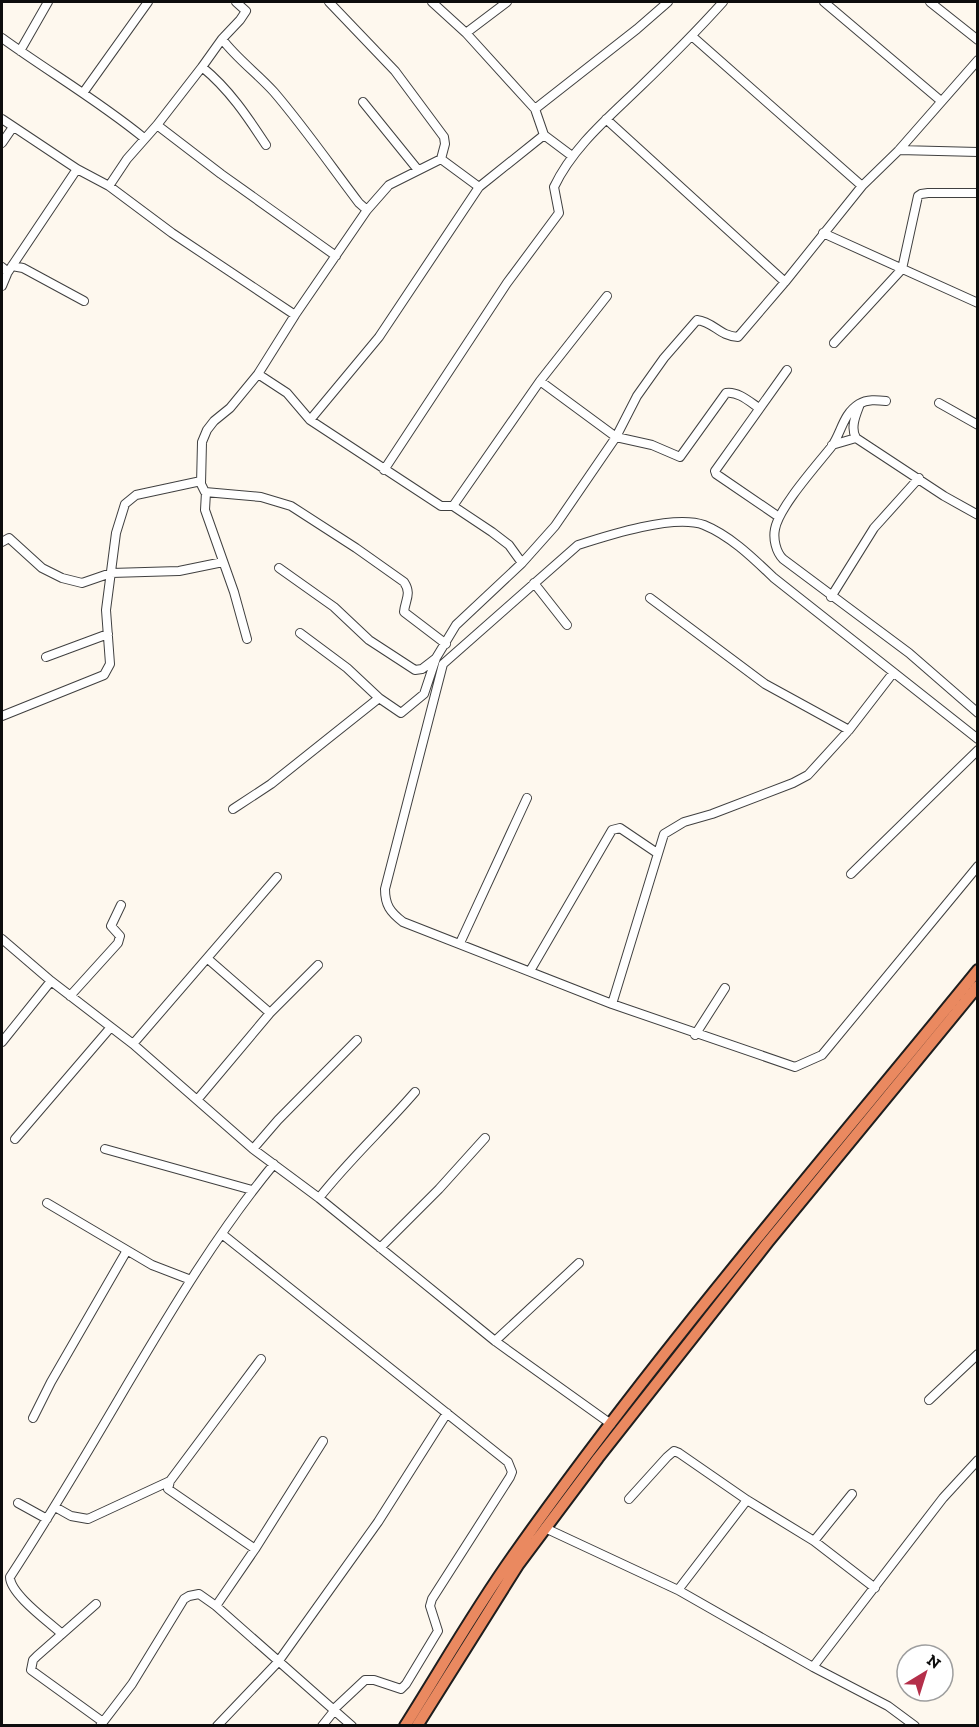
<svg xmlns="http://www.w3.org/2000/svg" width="979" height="1727" font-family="'Zilla Slab',serif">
  <rect width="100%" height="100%" fill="#fef8ee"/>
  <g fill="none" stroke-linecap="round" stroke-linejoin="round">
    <defs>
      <path id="minor" d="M329 2 395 71 444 137 445 144 441 159 479 187
        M432 2 466 33 535 109 544 135 572 156
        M824 2 941 101
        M930 2 978 40
        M466 33 507 2
        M693 37 862 186
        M2 38C49 72 99 101 144 138
        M222 39 240 20 246 11 236 2
        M20 51 48 2
        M202 67 222 39C237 59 258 74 274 92 304 127 331 166 359 203L367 210
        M83 93 148 2
        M363 102 418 170
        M535 109 637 29 668 2
        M2 119 77 169 109 186 172 233 295 315
        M606 119 785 282
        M157 125 221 174 336 256
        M2 143 13 127
        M899 150 978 152
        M441 159 389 185 367 210 295 315 258 374 230 408 214 421 207 430 202 442 201 484 205 492 261 497 291 506 356 548 404 582C412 594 405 600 404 612L446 644
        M109 186 127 159 157 125 202 67C229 89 247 116 266 145
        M823 233 978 303
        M12 266 23 268 84 301
        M2 267 8 272 12 266 77 169
        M2 286 7 274
        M834 343 902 269 918 196 921 194 928 193H978
        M258 374 287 393 310 420 441 506H453L492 532 509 545 522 563
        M540 381 616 437 652 445 680 457 726 393C738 391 750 402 759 408
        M886 401C877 400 867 399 859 404 843 414 842 431 832 446 817 465 779 507 775 529 773 539 776 552 783 559L909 653 978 713
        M939 403 978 425
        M860 404C856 415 850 427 856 438L944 496 978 515
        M310 420 379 337 479 187 544 135
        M832 445 856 438
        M384 470 507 283 559 213 554 187C573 147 608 118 639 88 668 60 696 32 723 2
        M206 492 205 510 234 592 247 639
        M453 506 540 381 607 296
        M779 517 716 474 715 471 787 370
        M2 542 9 538 42 568 62 578 82 583 111 573 179 571 223 562
        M279 568 334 607 369 640 415 670 422 669 435 659
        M534 583 567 625
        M831 597 874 528 919 478
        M650 598 765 684 849 730
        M300 633 347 668 379 698
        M46 657 108 634
        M2 716 104 675 110 664 106 610 116 533 125 504 136 495 201 481
        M978 739 774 578C754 559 731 536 704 525 674 514 609 535 578 545L443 664 385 889C385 905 390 912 403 922L612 1004 795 1067 822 1055 978 866
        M233 809 271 784 379 698 401 713 424 694 436 658 456 625 522 563 555 526 616 437 637 396 664 358 697 320C714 322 719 336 738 337L785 282 862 186 899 150 978 60
        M851 874 978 750
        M2 939 51 981 133 1044 253 1149 319 1198 495 1341 611 1424
        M460 943 527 798
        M530 971 612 830 620 828 657 853
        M70 996 118 943 120 936 111 926 121 905
        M612 1004 664 834 684 822 712 814 793 783 808 775 849 730 893 673
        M270 1013 318 965
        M695 1035 725 988
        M2 1042 51 981
        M133 1044 277 877
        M197 1100 270 1013 208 959
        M15 1139 111 1027
        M105 1149 252 1190
        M253 1149 278 1120 357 1040
        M319 1198C349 1160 384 1128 415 1092
        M47 1203 152 1265 191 1280
        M222 1234 508 1462 512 1472 510 1477 432 1599 430 1606 438 1631 406 1684 401 1689 374 1680H365L333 1710
        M380 1248 439 1189 485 1138
        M495 1341 579 1263
        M929 1400 978 1354
        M33 1418 51 1382 126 1252
        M629 1499 667 1457 674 1451 679 1453 747 1500 814 1541 875 1588
        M18 1503 47 1519
        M55 1507 71 1516 88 1519 170 1481
        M545 1528 678 1590 813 1667 888 1706 915 1726
        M814 1541 852 1494
        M255 1549 168 1489 170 1481 261 1359
        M678 1590 747 1500
        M96 1604 37 1656 33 1660 31 1670 103 1722
        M216 1606 255 1549 323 1441
        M62 1634C49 1622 10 1594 10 1577 51 1514 89 1450 127 1385 172 1309 218 1232 274 1164
        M813 1667 943 1498 978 1460
        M100 1726 132 1684 184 1599 189 1596 199 1594 216 1606 352 1726
        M217 1726 278 1662 378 1522 447 1413
        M322 1726 334 1711"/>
      <path id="highway" d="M405 1726C441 1669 474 1611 513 1556 656 1353 820 1164 978 970
        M417 1726 518 1565 598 1458 768 1242 978 986"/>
    </defs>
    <!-- minor casing -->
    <use href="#minor" stroke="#404040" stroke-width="10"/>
    <!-- highway casing -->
    <use href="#highway" stroke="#1e1e1e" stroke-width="14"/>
    <!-- minor -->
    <use href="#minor" stroke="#fff" stroke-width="8"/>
    <!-- highway -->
    <use href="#highway" stroke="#ea8960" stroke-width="10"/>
  </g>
  <!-- border -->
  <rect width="979" height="1727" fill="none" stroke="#0d0d0d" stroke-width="6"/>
  <!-- north arrow -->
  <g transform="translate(925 1673) rotate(38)"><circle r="28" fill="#ffffff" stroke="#9e9e9e" stroke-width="1.5"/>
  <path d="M0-4.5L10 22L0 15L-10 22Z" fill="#b42f4a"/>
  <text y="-9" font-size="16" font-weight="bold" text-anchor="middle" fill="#0d0d0d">N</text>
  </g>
</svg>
